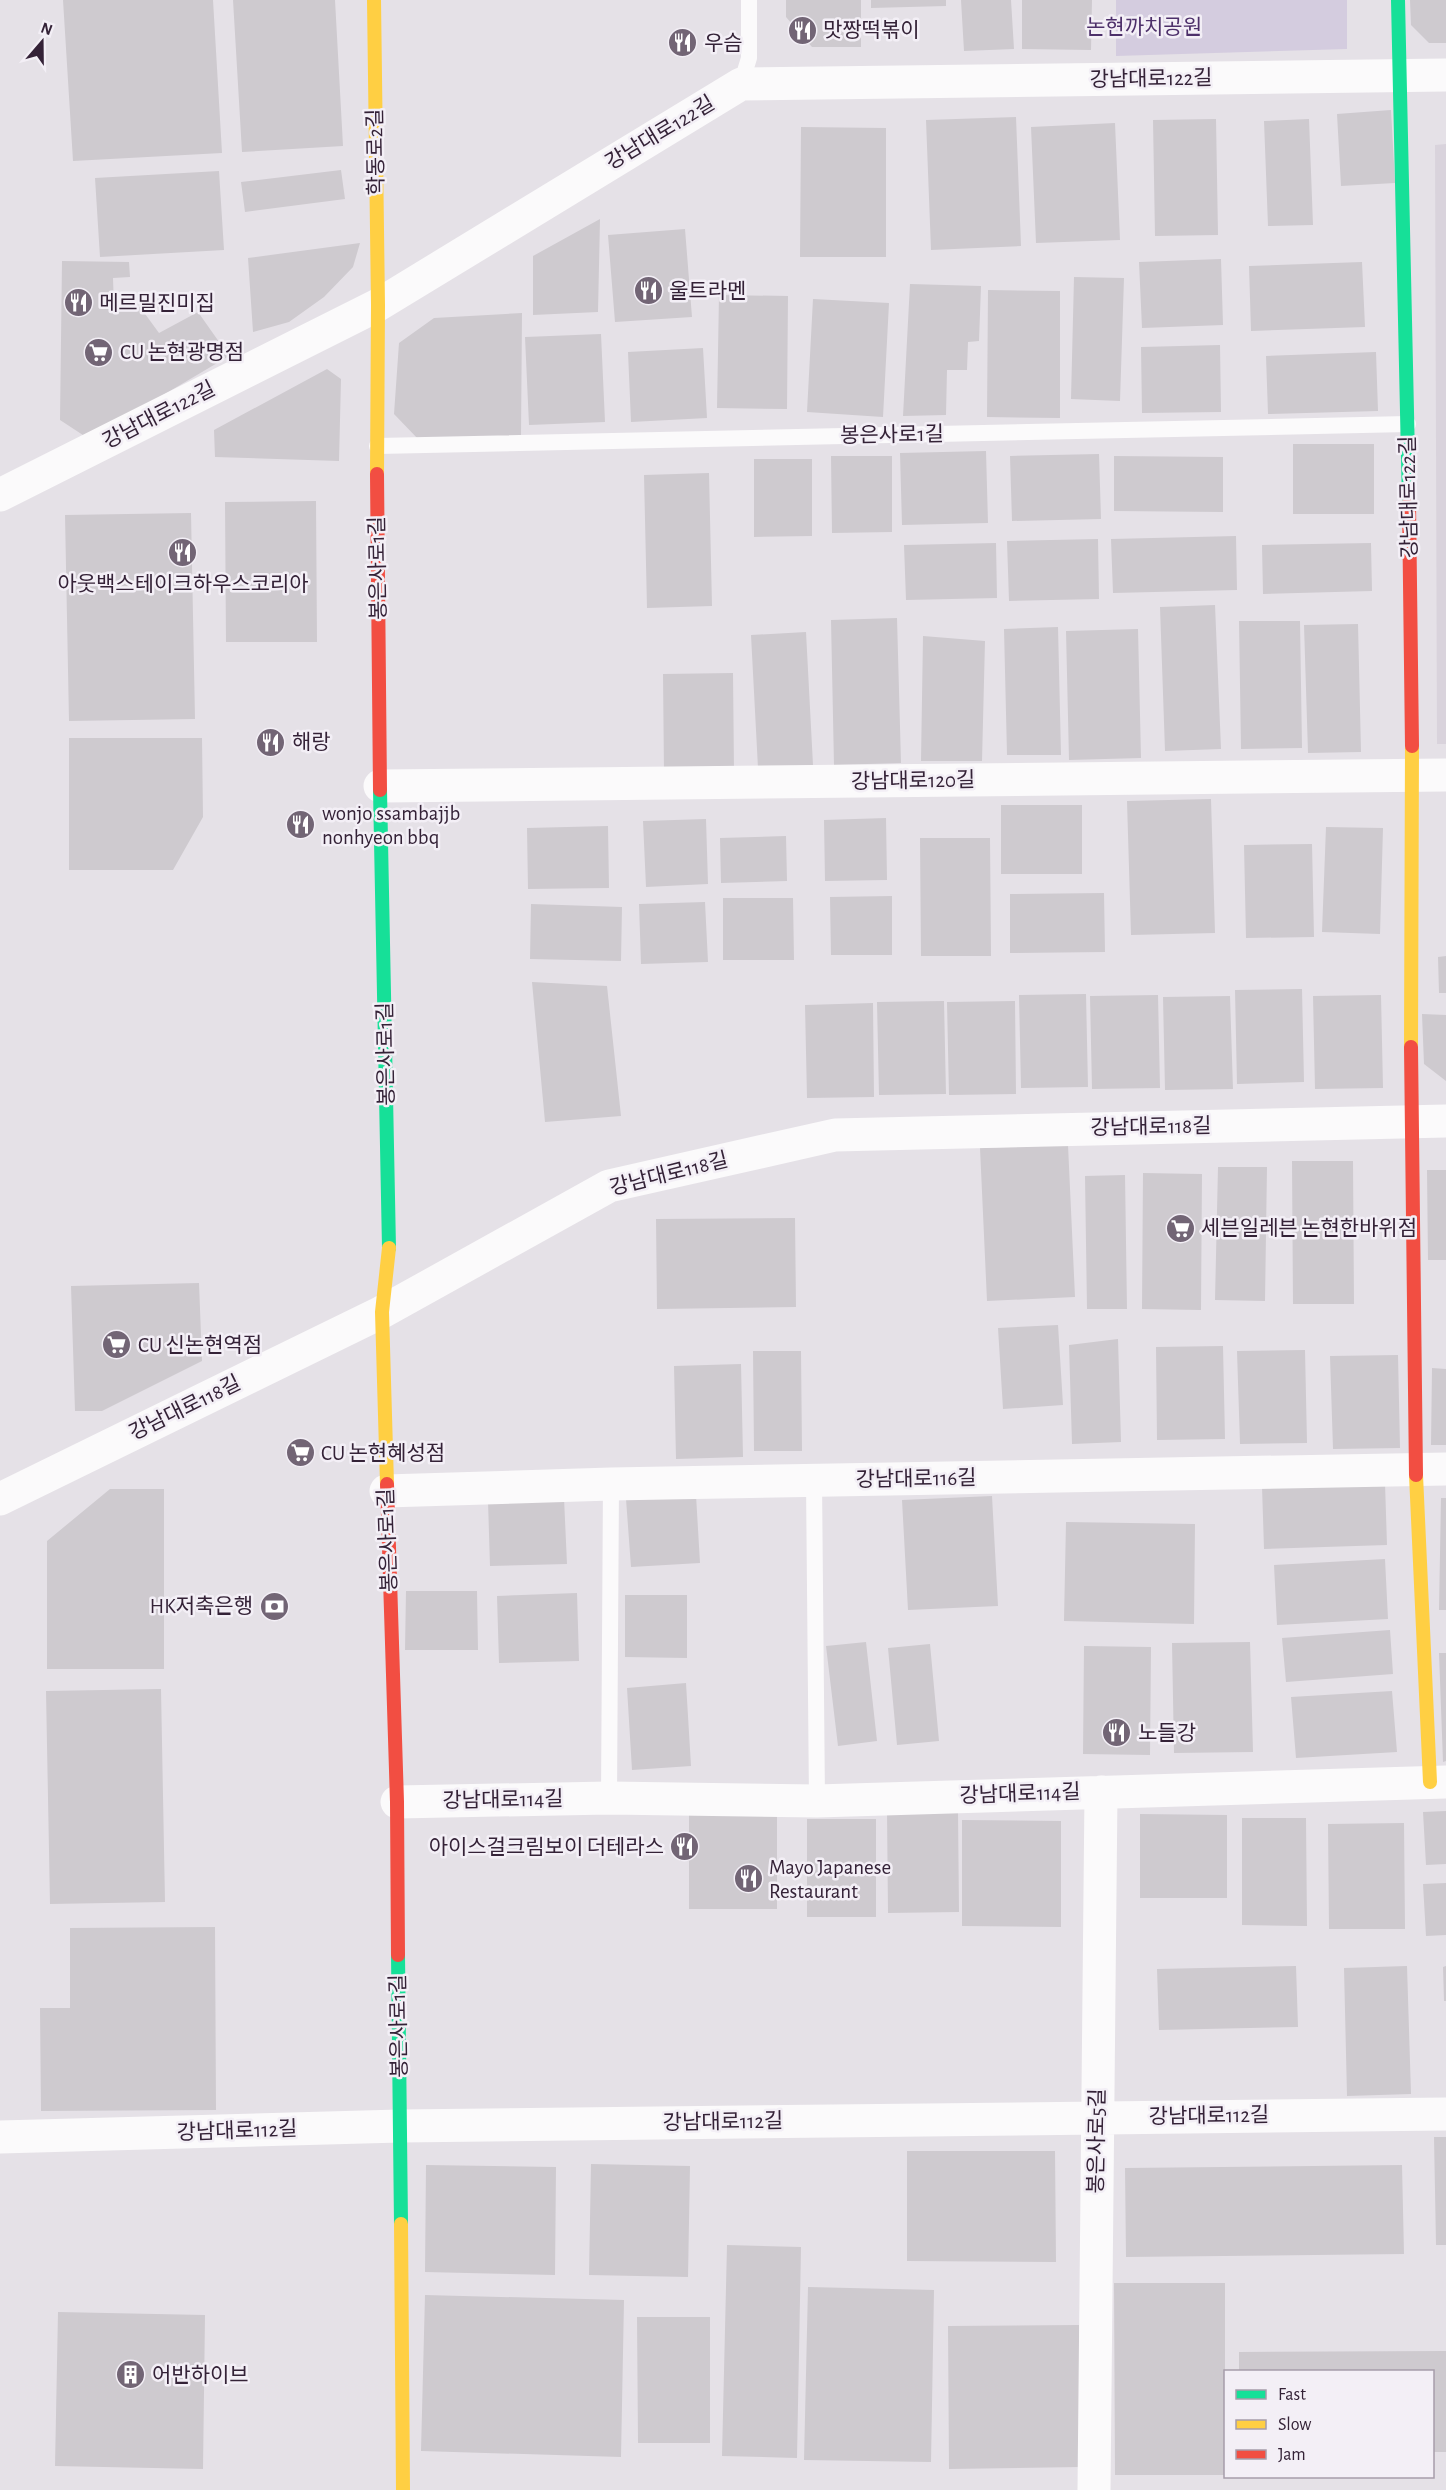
<svg xmlns="http://www.w3.org/2000/svg" width="1446" height="2490" font-family="'Alegreya Sans','Noto Sans KR',sans-serif">
  <rect width="100%" height="100%" fill="#e5e1e7"/>
  <!-- built -->
  <path fill="#d9d3dc" d="M1446 144V744H1437L1435 145Z"/>
  <!-- green -->
  <path fill="#d4ccdf" d="M1116 0H1347V49L1116 56Z"/>
  <!-- building -->
  <path fill="#cecacf" d="M63 0H213L222 153 73 161Z
    M233 0H335L343 146 242 152Z
    M786 0H861V47H812L786 17Z
    M871 0H946V6L871 8Z
    M961 0H1011L1014 49 964 51Z
    M1022 0H1092L1091 50 1022 49Z
    M1410 0H1446V43H1429L1411 25Z
    M1391 110 1395 183 1341 186 1337 114Z
    M1016 117 1021 246 931 250 926 120Z
    M1216 119 1218 235 1155 236 1153 120Z
    M1309 119 1313 225 1268 226 1264 121Z
    M1115 123 1120 240 1036 243 1031 127Z
    M801 127 886 128V257H800Z
    M341 170 345 199 245 212 241 182Z
    M219 171 224 250 100 257 95 178Z
    M600 219 598 312 533 315V256Z
    M685 229 692 317 615 322 608 235Z
    M360 243 353 267 324 297 289 322 253 332 248 258Z
    M1221 259 1223 325 1142 328 1139 262Z
    M62 261 129 262 130 277 113 278 114 308 140 307 159 333 198 312 229 356 89 439 60 420Z
    M1362 262 1365 327 1251 331 1249 266Z
    M1074 277 1124 278 1120 401 1071 399Z
    M910 284 981 286 979 341 968 342 967 370H947L946 415 903 416Z
    M988 290 1060 291V418L987 417Z
    M719 295 788 296 787 409 717 408Z
    M813 299 889 303 883 417 807 412Z
    M522 313 521 436 419 440 394 414 399 343 434 318Z
    M601 334 605 422 529 425 525 337Z
    M1220 345 1221 412 1142 413 1141 347Z
    M703 348 707 418 631 422 628 352Z
    M1376 352 1378 411 1268 414 1266 356Z
    M327 369 341 379 339 461 215 457 214 430Z
    M1293 444H1374V514H1293Z
    M986 451 988 523 902 525 900 453Z
    M1099 454 1101 519 1012 521 1010 456Z
    M831 456H892V532L832 533Z
    M1114 456 1223 457V512L1114 511Z
    M754 459H812V536L754 537Z
    M709 473 712 606 647 608 644 475Z
    M316 501 317 642H226L225 502Z
    M191 513 195 719 69 721 65 515Z
    M1236 536 1237 590 1113 593 1111 539Z
    M1098 539 1099 599 1009 601 1007 541Z
    M996 543 997 598 906 600 904 545Z
    M1371 543 1372 591 1263 594 1262 545Z
    M1215 605 1221 749 1165 751 1160 607Z
    M897 618 901 763 834 765 831 620Z
    M1239 621H1300L1302 748 1241 749Z
    M1358 624 1361 752 1308 753 1304 625Z
    M1058 627 1061 755H1007L1004 629Z
    M1138 629 1141 758 1069 760 1066 631Z
    M806 632 813 765 758 768 751 635Z
    M923 636 985 641 982 761H921Z
    M733 673 734 771 664 772 663 674Z
    M69 738H202L203 817 173 870H69Z
    M1211 799 1215 933 1131 935 1127 801Z
    M1001 805H1082V874H1001Z
    M886 818 887 880 825 881 824 820Z
    M706 819 708 884 646 887 643 821Z
    M608 826 609 888 528 889 527 828Z
    M1326 827 1383 828 1380 934 1322 932Z
    M786 836 787 881 721 883 720 838Z
    M920 838H990L991 956H921Z
    M1312 844 1314 937 1246 938 1244 845Z
    M1104 893 1105 952 1010 953V894Z
    M892 896V955H831L830 897Z
    M723 898H793L794 960H723Z
    M705 902 708 962 641 964 639 904Z
    M531 904 622 907 621 961 530 959Z
    M1446 956V993H1439L1438 957Z
    M532 982 607 986 621 1116 545 1122Z
    M1302 989 1304 1082 1237 1084 1235 990Z
    M1086 994 1088 1087 1021 1088 1019 995Z
    M1158 995 1160 1088 1092 1089 1090 996Z
    M1381 995 1383 1088 1315 1089 1313 996Z
    M1230 996 1233 1089 1165 1090 1163 997Z
    M944 1001 946 1094 879 1095 877 1002Z
    M1015 1001 1016 1094 949 1095 947 1002Z
    M873 1003 874 1097 807 1098 805 1005Z
    M1422 1014 1446 1015V1081L1424 1064Z
    M1068 1145 1075 1297 987 1301 980 1148Z
    M1292 1161H1353L1354 1304H1293Z
    M1218 1167H1267L1265 1301 1215 1300Z
    M1427 1170H1446V1260H1428Z
    M1143 1173 1202 1174 1201 1310 1142 1309Z
    M1125 1175 1127 1309H1087L1085 1176Z
    M795 1218 796 1307 657 1309 656 1219Z
    M199 1283 202 1361 102 1411H75L71 1286Z
    M1058 1325 1063 1405 1003 1409 998 1328Z
    M1118 1339 1121 1442 1072 1444 1069 1345Z
    M1223 1346 1225 1439 1157 1440 1156 1347Z
    M1305 1350 1307 1443 1240 1444 1237 1351Z
    M753 1351H801L802 1451H754Z
    M1398 1355 1400 1448 1333 1449 1330 1356Z
    M741 1364 743 1457 676 1459 674 1366Z
    M1432 1368 1446 1369V1445H1431Z
    M1385 1483 1387 1545 1264 1549 1262 1486Z
    M110 1489H164V1669H47V1541Z
    M696 1495 700 1563 631 1567 626 1499Z
    M992 1496 998 1606 908 1610 902 1500Z
    M564 1498 567 1564 490 1566 488 1501Z
    M1441 1498H1446V1610H1439Z
    M1066 1522 1195 1524 1194 1624 1064 1621Z
    M1385 1559 1388 1619 1277 1625 1274 1565Z
    M406 1591H477L478 1650H405Z
    M577 1593 579 1661 499 1663 497 1596Z
    M625 1595H687V1658L625 1657Z
    M1390 1630 1393 1674 1286 1682 1282 1638Z
    M866 1642 877 1741 838 1746 826 1646Z
    M1250 1642 1253 1752 1174 1753 1172 1643Z
    M930 1644 939 1741 897 1745 888 1648Z
    M1084 1646 1151 1647 1150 1755 1083 1754Z
    M1439 1653H1446V1761L1443 1762Z
    M686 1683 691 1766 632 1770 627 1688Z
    M161 1689 165 1902 50 1904 46 1691Z
    M1392 1691 1397 1752 1296 1758 1291 1697Z
    M887 1811H958L959 1912 888 1913Z
    M1446 1811V1864L1426 1865 1423 1812Z
    M1140 1814 1227 1815V1898H1140Z
    M689 1815H777V1909H689Z
    M1242 1818H1306L1307 1926 1242 1925Z
    M807 1819H876V1917H807Z
    M962 1820 1061 1821V1927L962 1926Z
    M1404 1823 1405 1929H1329L1328 1824Z
    M1446 1883V1935L1426 1936 1423 1884Z
    M215 1927 216 2110 41 2111 40 2008H70V1928Z
    M1296 1966 1298 2027 1159 2030 1157 1969Z
    M1407 1966 1411 2094 1347 2096 1344 1968Z
    M1446 1966V2001H1444L1443 1967Z
    M1434 2137H1446V2245H1436Z
    M907 2151H1055L1056 2262 907 2261Z
    M591 2164 690 2166 688 2277 589 2275Z
    M426 2165 556 2167 555 2275 425 2272Z
    M1402 2165 1404 2254 1126 2257 1125 2168Z
    M727 2245 801 2247 797 2458 722 2456Z
    M1114 2283H1225V2475H1115Z
    M808 2287 934 2290 931 2462 804 2460Z
    M425 2295 624 2300 621 2457 421 2451Z
    M58 2312 205 2315 203 2469 55 2466Z
    M637 2317H710V2443H638Z
    M1079 2325 1080 2467 949 2469 948 2326Z
    M1446 2351V2452H1432V2372H1239V2352Z"/>
  <g fill="none" stroke-linecap="round" stroke-linejoin="round">
    <!-- lane -->
    <path stroke="#fbfafb" stroke-width="16" d="M741 84 749 58V0
      M377 446 1408 424
      M814 1481 817 1801
      M609 1798 611 1484"/>
    <!-- street -->
    <path stroke="#fbfafb" stroke-width="33" d="M0 495 378 305 741 84 1446 75
      M380 786 1446 775
      M386 1491 611 1484 1446 1469
      M0 1499 382 1312 609 1186 835 1135 1446 1121
      M397 1802 609 1798 817 1801 1446 1782
      M0 2137 400 2126 1446 2114
      M1094 2490 1101 1792"/>
    <!-- fast -->
    <path stroke="#16e098" stroke-width="14" d="M1398 0 1409 503
      M380 790 389 1248
      M398 1955 401 2224"/>
    <!-- slow -->
    <path stroke="#ffcf43" stroke-width="14" d="M374 0 378 305 377 474
      M1411 1047 1412 746
      M1416 1475 1430 1782
      M387 1484 382 1312 389 1248
      M401 2224 403 2490"/>
    <!-- jam -->
    <path stroke="#f24e42" stroke-width="14" d="M377 474 380 790
      M1409 503 1412 746
      M1411 1047 1416 1475
      M387 1484 397 1802 398 1955"/>
  </g>
  <!-- icons -->
  <defs>
    <symbol id="restaurant-disc" viewBox="-11 -11 22 22"><circle r="9.5" fill="#726575" stroke="#f3eff6"/><path d="M-5-6h1v4h1v-4h1v4h1v-4h1v5L-1.5 .5V6h-2V.5L-5-1ZM5-6V6H3V1.5H1.5Q1.5-4 5-6Z" fill="#fff"/></symbol>
    <symbol id="supermarket-disc" viewBox="-11 -11 22 22"><circle r="9.5" fill="#726575" stroke="#f3eff6"/><path d="M-6-5.5h2.5l.6 2H6L4.5 2H-2.5L-4.4-4H-6ZM-1.5 3.2a1.3 1.3 0 1 0 .1 0ZM3 3.2a1.3 1.3 0 1 0 .1 0Z" fill="#fff"/></symbol>
    <symbol id="bank-disc" viewBox="-11 -11 22 22"><circle r="9.5" fill="#726575" stroke="#f3eff6"/><path d="M-6-4H6V4H-6ZM0-2.3a2.3 2.3 0 1 0 0 4.6a2.3 2.3 0 1 0 0-4.6Z" fill="#fff"/></symbol>
    <symbol id="building-disc" viewBox="-11 -11 22 22"><circle r="9.5" fill="#726575" stroke="#f3eff6"/><path d="M-4-6H4V6H1V3H-1V6H-4ZM-2.5-4.3h1.7v1.8h-1.7ZM.8-4.3h1.7v1.8H.8ZM-2.5-1h1.7V.8h-1.7ZM.8-1h1.7V.8H.8Z" fill="#fff"/></symbol>
  </defs>
  <g fill-rule="evenodd">
    <use href="#restaurant-disc" x="786" y="14" width="33" height="33"/>
    <use href="#restaurant-disc" x="666" y="26" width="33" height="33"/>
    <use href="#restaurant-disc" x="632" y="274" width="33" height="33"/>
    <use href="#restaurant-disc" x="62" y="286" width="33" height="33"/>
    <use href="#supermarket-disc" x="82" y="336" width="33" height="33"/>
    <use href="#restaurant-disc" x="166" y="536" width="33" height="33"/>
    <use href="#restaurant-disc" x="254" y="726" width="33" height="33"/>
    <use href="#restaurant-disc" x="284" y="808" width="33" height="33"/>
    <use href="#supermarket-disc" x="1164" y="1212" width="33" height="33"/>
    <use href="#supermarket-disc" x="100" y="1328" width="33" height="33"/>
    <use href="#supermarket-disc" x="284" y="1436" width="33" height="33"/>
    <use href="#bank-disc" x="258" y="1590" width="33" height="33"/>
    <use href="#restaurant-disc" x="1100" y="1716" width="33" height="33"/>
    <use href="#restaurant-disc" x="668" y="1830" width="33" height="33"/>
    <use href="#restaurant-disc" x="732" y="1862" width="33" height="33"/>
    <use href="#building-disc" x="114" y="2358" width="33" height="33"/>
  </g>
  <g text-anchor="middle" dominant-baseline="central" stroke-width="5" stroke-linejoin="round" paint-order="stroke">
    <!-- park labels -->
    <g font-size="21" fill="#4d306a" stroke="#f3eff6">
      <text x="1144" y="27">논현까치공원</text>
    </g>
    <!-- poi labels -->
    <g font-size="21" fill="#342237" stroke="#f3eff6" text-anchor="start">
      <text x="823" y="30">맛짱떡볶이</text>
      <text x="704" y="43">우슴</text>
      <text x="669" y="291">울트라멘</text>
      <text x="99" y="303">메르밀진미집</text>
      <text x="120" y="352">CU 논현광명점</text>
      <text x="183" y="584" text-anchor="middle">아웃백스테이크하우스코리아</text>
      <text x="292" y="742">해랑</text>
      <text x="322" y="813">wonjo ssambajjb<tspan x="322" dy="24">nonhyeon bbq</tspan></text>
      <text x="1201" y="1228">세븐일레븐 논현한바위점</text>
      <text x="138" y="1345">CU 신논현역점</text>
      <text x="321" y="1453">CU 논현혜성점</text>
      <text x="253" y="1606" text-anchor="end">HK저축은행</text>
      <text x="1138" y="1733">노들강</text>
      <text x="664" y="1847" text-anchor="end">아이스걸크림보이 더테라스</text>
      <text x="769" y="1867">Mayo Japanese<tspan x="769" dy="24">Restaurant</tspan></text>
      <text x="152" y="2375">어반하이브</text>
    </g>
    <!-- street labels -->
    <g font-size="21" fill="#342237" stroke="#f3eff6">
      <text transform="translate(1151 79) rotate(-1)">강남대로122길</text>
      <text transform="translate(660 133) rotate(-31)">강남대로122길</text>
      <text transform="translate(376 152) rotate(-91)">학동로2길</text>
      <text transform="translate(159 415) rotate(-27)">강남대로122길</text>
      <text transform="translate(892 435) rotate(-1)">봉은사로1길</text>
      <text transform="translate(1409 497) rotate(-91)">강남대로122길</text>
      <text transform="translate(378 568) rotate(-91)">봉은사로1길</text>
      <text transform="translate(913 781) rotate(-1)">강남대로120길</text>
      <text transform="translate(386 1054) rotate(-91)">봉은사로1길</text>
      <text transform="translate(1151 1127) rotate(-1)">강남대로118길</text>
      <text transform="translate(669 1174) rotate(-14)">강남대로118길</text>
      <text transform="translate(185 1408) rotate(-26)">강남대로118길</text>
      <text transform="translate(916 1479) rotate(-1)">강남대로116길</text>
      <text transform="translate(388 1540) rotate(-92)">봉은사로1길</text>
      <text transform="translate(1020 1794) rotate(-2)">강남대로114길</text>
      <text transform="translate(503 1800) rotate(-1)">강남대로114길</text>
      <text transform="translate(399 2026) rotate(-91)">봉은사로1길</text>
      <text transform="translate(1209 2116) rotate(-1)">강남대로112길</text>
      <text transform="translate(723 2122) rotate(-1)">강남대로112길</text>
      <text transform="translate(237 2131) rotate(-2)">강남대로112길</text>
      <text transform="translate(1097 2141) rotate(-89)">봉은사로5길</text>
    </g>
  </g>
  <!-- legend -->
  <rect x="1224" y="2370" width="210" height="108" fill="#f3eff6" stroke="#a79daa" stroke-width="1.5"/>
  <rect x="1236" y="2390" width="30" height="9" fill="#16e098" stroke="#a79daa" stroke-width="1.5"/>
  <text x="1278" y="2400" font-size="18" fill="#342237">Fast</text>
  <rect x="1236" y="2420" width="30" height="9" fill="#ffcf43" stroke="#a79daa" stroke-width="1.5"/>
  <text x="1278" y="2430" font-size="18" fill="#342237">Slow</text>
  <rect x="1236" y="2450" width="30" height="9" fill="#f24e42" stroke="#a79daa" stroke-width="1.5"/>
  <text x="1278" y="2460" font-size="18" fill="#342237">Jam</text>
  <!-- north arrow -->
  <g transform="translate(42 42) rotate(20)" stroke="#f3eff6" stroke-width="4.5" paint-order="stroke">
  <path d="M0-4.5L10 22L0 15L-10 22Z" fill="#342237"/>
  <text y="-9" font-size="16" font-weight="bold" text-anchor="middle" fill="#342237">N</text>
  </g>
</svg>
